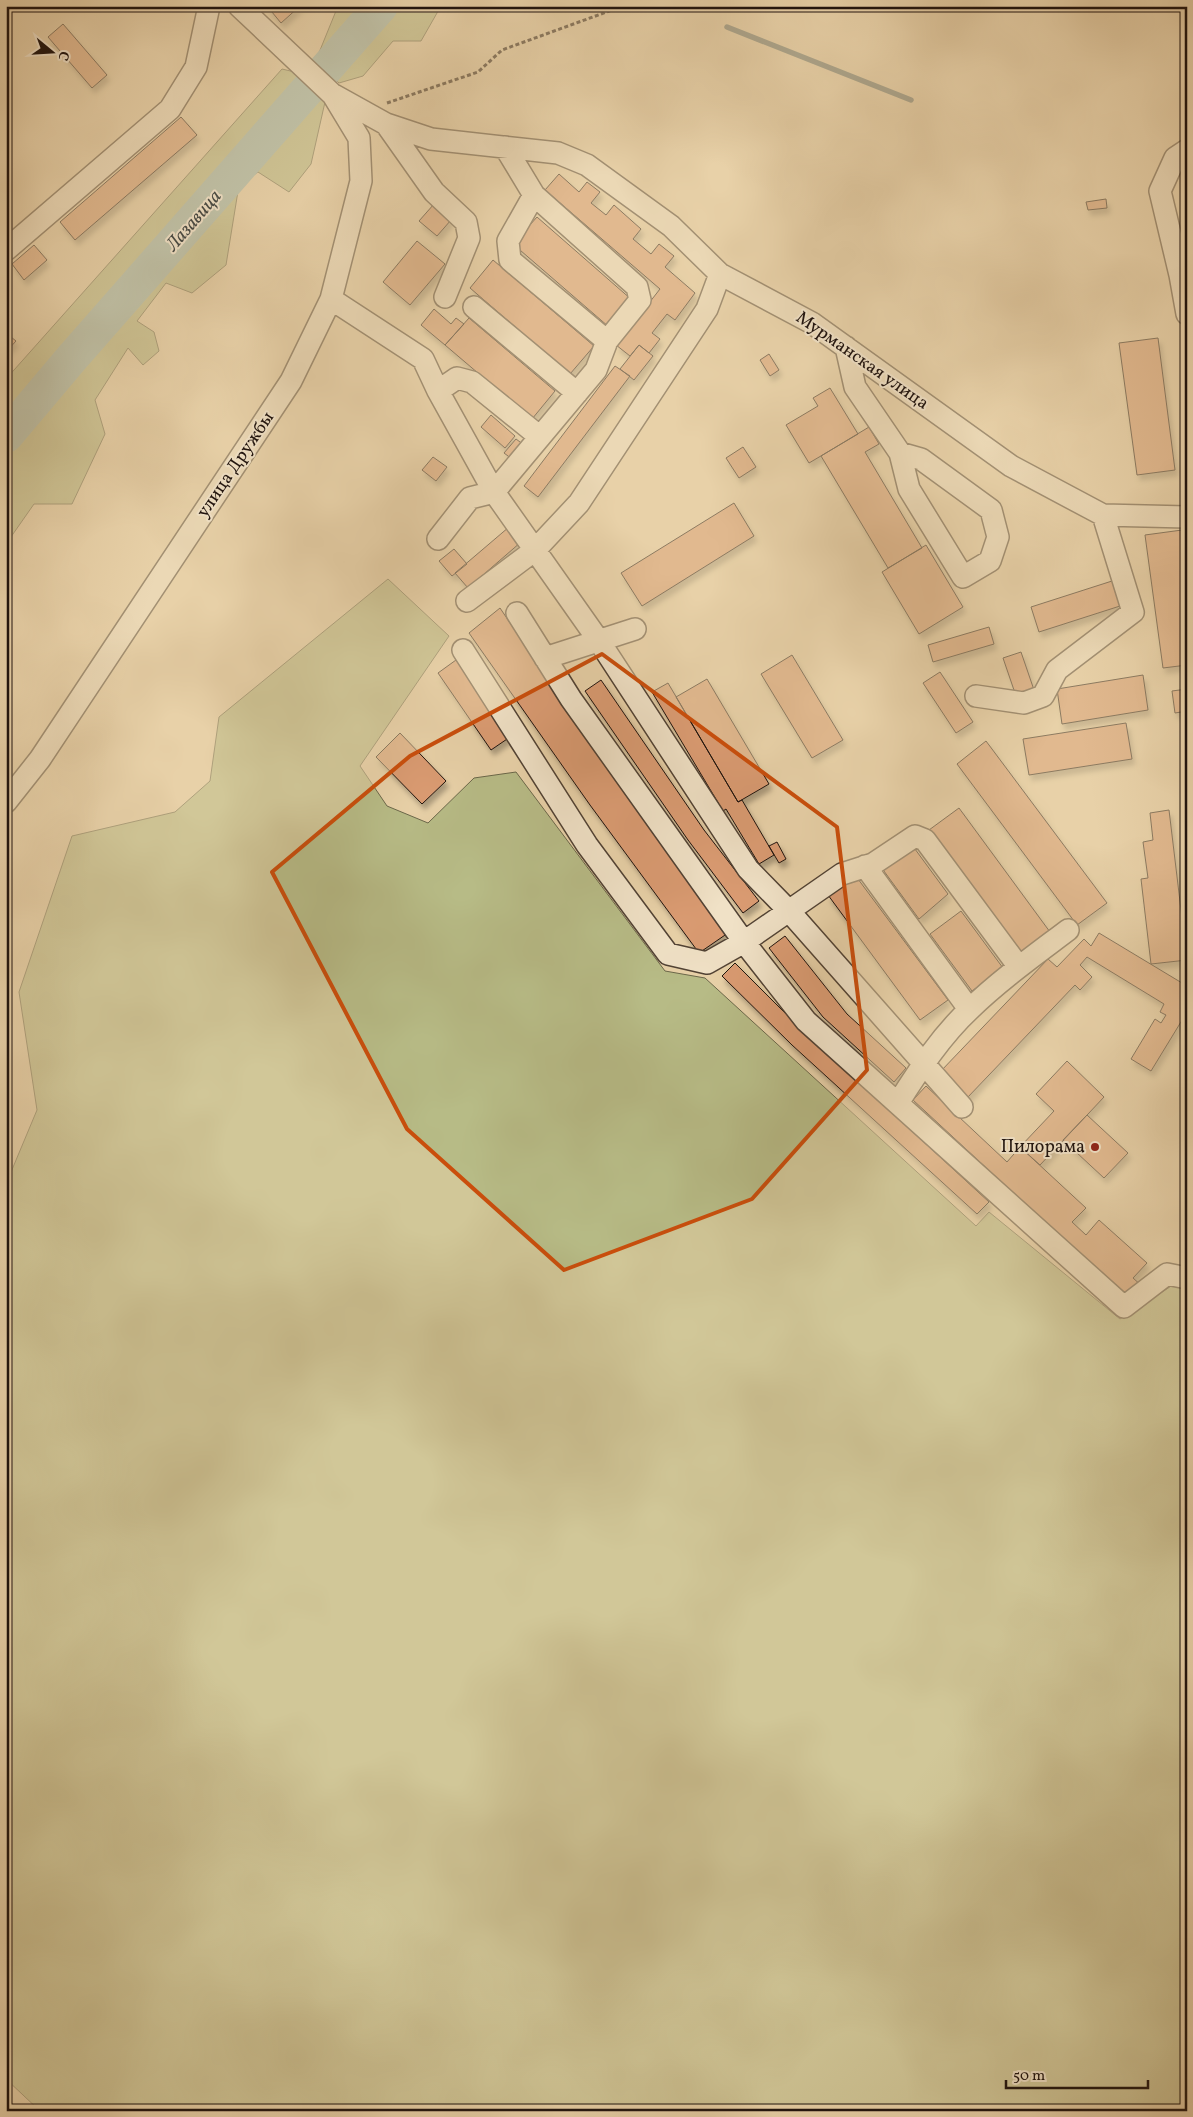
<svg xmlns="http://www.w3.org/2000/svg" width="1193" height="2117" font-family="Vollkorn,serif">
  <defs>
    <filter id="shadow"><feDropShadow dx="3" dy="5.5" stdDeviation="2.5" flood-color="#0004"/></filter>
  </defs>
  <rect width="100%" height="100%" fill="#e8d1a8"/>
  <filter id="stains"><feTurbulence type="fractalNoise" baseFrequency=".004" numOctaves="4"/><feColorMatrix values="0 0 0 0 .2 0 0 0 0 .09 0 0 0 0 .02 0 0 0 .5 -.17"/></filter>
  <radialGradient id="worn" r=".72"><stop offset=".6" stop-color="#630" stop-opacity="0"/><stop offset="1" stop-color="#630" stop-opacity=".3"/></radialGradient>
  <!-- green -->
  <path fill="#b7bb86" stroke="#6b674a" d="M338 6H441L421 41H393L363 76 339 83 316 60Z
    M282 69 303 74 325 102 311 164 289 192 258 172 239 185 226 265 192 293 166 283 137 321 154 332 159 351 143 365 128 348 95 400 105 434 72 504H34L6 544V379Z
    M388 579 449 636 360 766 387 806 428 823 474 778 516 772 665 971 705 978 976 1226 989 1212 1120 1319 1176 1283 1187 1291V2111H40L6 2079V1184L37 1110 19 992 72 836 175 812 210 781 219 717Z"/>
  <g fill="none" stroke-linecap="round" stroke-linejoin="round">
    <!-- stream -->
    <path stroke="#68746f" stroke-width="5.5" d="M727 27 911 100"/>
    <!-- river -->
    <path stroke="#98b5af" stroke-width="34" d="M6 436 71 359 381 6"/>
  </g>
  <!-- building -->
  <path fill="#da9b72" stroke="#1f130e" filter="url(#shadow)" d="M267 6H300L281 23Z
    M63 24 107 75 92 88 48 37Z
    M181 117 197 135 75 240 60 222Z
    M559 174 579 192 587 182 600 192 591 203 606 215 614 205 641 229 633 239 651 254 659 244 674 256 665 267 695 293 675 320 667 314 652 333 660 339 649 353 639 345 630 356 616 345 660 289 545 190Z
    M1106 199 1107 208 1088 210 1086 202Z
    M434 204 451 220 437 236 419 221Z
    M537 217 632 300 609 327 513 244Z
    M417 241 445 264 410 305 383 282Z
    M34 245 47 260 24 280 12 264Z
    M493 260 594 346 570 374 470 288Z
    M434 309 451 324 456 318 464 324 445 345 421 325Z
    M469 318 555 391 532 419 445 345Z
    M6 333 16 341 6 352Z
    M1158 338 1175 470 1137 475 1119 343Z
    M639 345 653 356 634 380 620 369Z
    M769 354 779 370 770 376 760 360Z
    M615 366 630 376 538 497 524 486Z
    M830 388 858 434 809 463 786 425 818 406 813 398Z
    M491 415 515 436 505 448 481 427Z
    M869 427 879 444 865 452 922 548 888 568 821 456Z
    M516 439 524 445 512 459 504 453Z
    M743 447 756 467 739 478 726 458Z
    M433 457 447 467 436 481 422 470Z
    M734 503 754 536 642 606 621 573Z
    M509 527 521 542 468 588 455 573Z
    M1182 530 1187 568V665L1163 668 1145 535Z
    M926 545 963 607 919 634 882 572Z
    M454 549 467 564 452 576 439 561Z
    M1112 581 1120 606 1039 632 1031 607Z
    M500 608 619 785 728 933 699 953 590 805 469 633Z
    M989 627 994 644 933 662 928 645Z
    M1021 652 1034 690 1016 696 1003 658Z
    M792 655 843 740 812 758 761 674Z
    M456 660 510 737 491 750 438 673Z
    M940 672 973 722 956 733 923 683Z
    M1143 675 1148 710 1062 724 1057 689Z
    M707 679 769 784 738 802 676 697Z
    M601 680 704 830 759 901 743 913 688 840 585 691Z
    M668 683 738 802 742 800 774 855 759 864 726 809 723 811 652 692Z
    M1187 689V711L1175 713 1172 691Z
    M1126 723 1132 759 1029 775 1023 739Z
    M400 733 446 781 422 804 376 757Z
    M986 741 1107 903 1077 925 957 764Z
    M959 808 1050 932 1020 954 929 830Z
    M1169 810 1187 960 1151 964 1141 879 1148 878 1143 842 1153 840 1150 813Z
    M777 842 786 859 779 863 769 846Z
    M912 845 948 894 919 919 881 867Z
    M855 875 948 1000 920 1020 828 895Z
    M961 911 1003 968 972 991 930 934Z
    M1099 933 1187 986V1012L1151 1071 1131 1059 1155 1019 1161 1023 1166 1015 1160 1012 1164 1004 1087 957 1080 965 1092 977 1080 990 1075 985 967 1098 940 1072 1048 959 1057 967 1084 939 1091 946Z
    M785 936 847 1014 906 1068 894 1082 823 1017 769 948Z
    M735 963 804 1032 989 1202 977 1214 792 1045 722 976Z
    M1067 1061 1104 1097 1040 1165 1020 1147 1054 1111 1036 1094Z
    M926 1086 1007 1162 1020 1147 1086 1208 1072 1222 1086 1235 1099 1220 1147 1263 1133 1278 1142 1286 1129 1300 913 1100Z
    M1087 1115 1128 1153 1104 1178 1063 1140Z"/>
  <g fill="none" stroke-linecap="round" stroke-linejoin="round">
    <defs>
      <path id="minor" d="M239 6 332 94 386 124 431 139 558 153 587 165 671 226 720 274 812 323 1011 466 1103 515 1187 517
        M386 124 434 192 466 222 469 238 445 297
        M1187 150 1175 158 1160 191 1180 275 1187 314
        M534 195 508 241 510 260 607 341
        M6 250 170 109 196 67 209 6
        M331 299 423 359 438 391 494 492 599 641 748 869 789 911 962 1107
        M474 307 577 393
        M846 347 855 387 900 453 909 489 963 577 990 561 998 537 991 510 921 459 900 453
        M438 391 457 378 472 382 540 437
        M438 539 470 498 494 492 596 370 607 341 640 300 637 287 534 195 505 147
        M467 601 535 550 579 503 707 309 720 274
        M517 613 571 699 744 942 806 1021 1124 1307 1167 1274 1187 1278
        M463 650 587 845 668 954 707 963 744 942 842 874 873 864 915 836 925 840 1019 967
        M545 658 635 629
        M976 696 1024 703 1043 696 1057 670 1133 612 1103 515
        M6 802 40 759 291 381 331 299 361 181 359 138 333 95
        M865 866 969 1009
        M898 1103C919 1070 941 1036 970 1009 1000 980 1035 955 1068 930"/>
    </defs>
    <!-- minor casing -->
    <use href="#minor" stroke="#514234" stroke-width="24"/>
    <!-- path -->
    <path stroke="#1f130e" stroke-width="3" stroke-dasharray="4 2.5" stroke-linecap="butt" d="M387 103 478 72 502 50 623 6"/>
    <!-- minor -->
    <use href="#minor" stroke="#f0e1c6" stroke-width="21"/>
  </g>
  <!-- marked area -->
  <path d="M0 0H1193V2117H0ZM602 654 837 827 867 1070 752 1199 564 1270 407 1129 272 872 410 756Z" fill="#e8d1a8" fill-opacity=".55" fill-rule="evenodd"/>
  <path fill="none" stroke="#ca4e0c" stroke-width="4" stroke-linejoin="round" d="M602 654 837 827 867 1070 752 1199 564 1270 407 1129 272 872 410 756Z"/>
  <!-- markers -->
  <circle fill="#8f2418" stroke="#f0e1c6" stroke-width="2" cx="1095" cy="1147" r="5"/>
  <g text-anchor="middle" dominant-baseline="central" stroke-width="4" stroke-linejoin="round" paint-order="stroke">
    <!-- street labels -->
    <g font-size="18" fill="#1f130e" stroke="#f0e1c6">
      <text transform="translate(862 361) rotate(35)">Мурманская улица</text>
      <text transform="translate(236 465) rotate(-56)">улица Дружбы</text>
    </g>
    <!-- poi labels -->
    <g font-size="18" fill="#1f130e" stroke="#f0e1c6" text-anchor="end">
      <text x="1085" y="1147">Пилорама</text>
    </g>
    <!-- water labels -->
    <g font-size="19" font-style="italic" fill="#494c46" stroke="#f0e1c6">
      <text transform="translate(194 221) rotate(-49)">Лазавица</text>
    </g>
  </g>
  <!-- margin -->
  <rect width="1193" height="2117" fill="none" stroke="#e8d1a8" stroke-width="25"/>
  <rect x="8" y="8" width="1178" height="2102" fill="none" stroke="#1f130e" stroke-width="2.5"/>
  <rect x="12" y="12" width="1168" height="2092" fill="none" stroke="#1f130e"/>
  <!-- north arrow -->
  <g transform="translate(52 52) rotate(108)" stroke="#f0e1c6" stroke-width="4" paint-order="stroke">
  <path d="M0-4L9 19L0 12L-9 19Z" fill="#1f130e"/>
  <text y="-8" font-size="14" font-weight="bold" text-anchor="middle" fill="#1f130e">С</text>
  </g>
  <!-- scale -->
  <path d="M1006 2080v8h142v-8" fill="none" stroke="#1f130e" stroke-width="2.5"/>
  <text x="1013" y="2080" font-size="15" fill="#1f130e" stroke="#f0e1c6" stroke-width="4" paint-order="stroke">50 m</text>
  <rect width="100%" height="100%" filter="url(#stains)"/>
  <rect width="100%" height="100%" fill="url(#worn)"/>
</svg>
